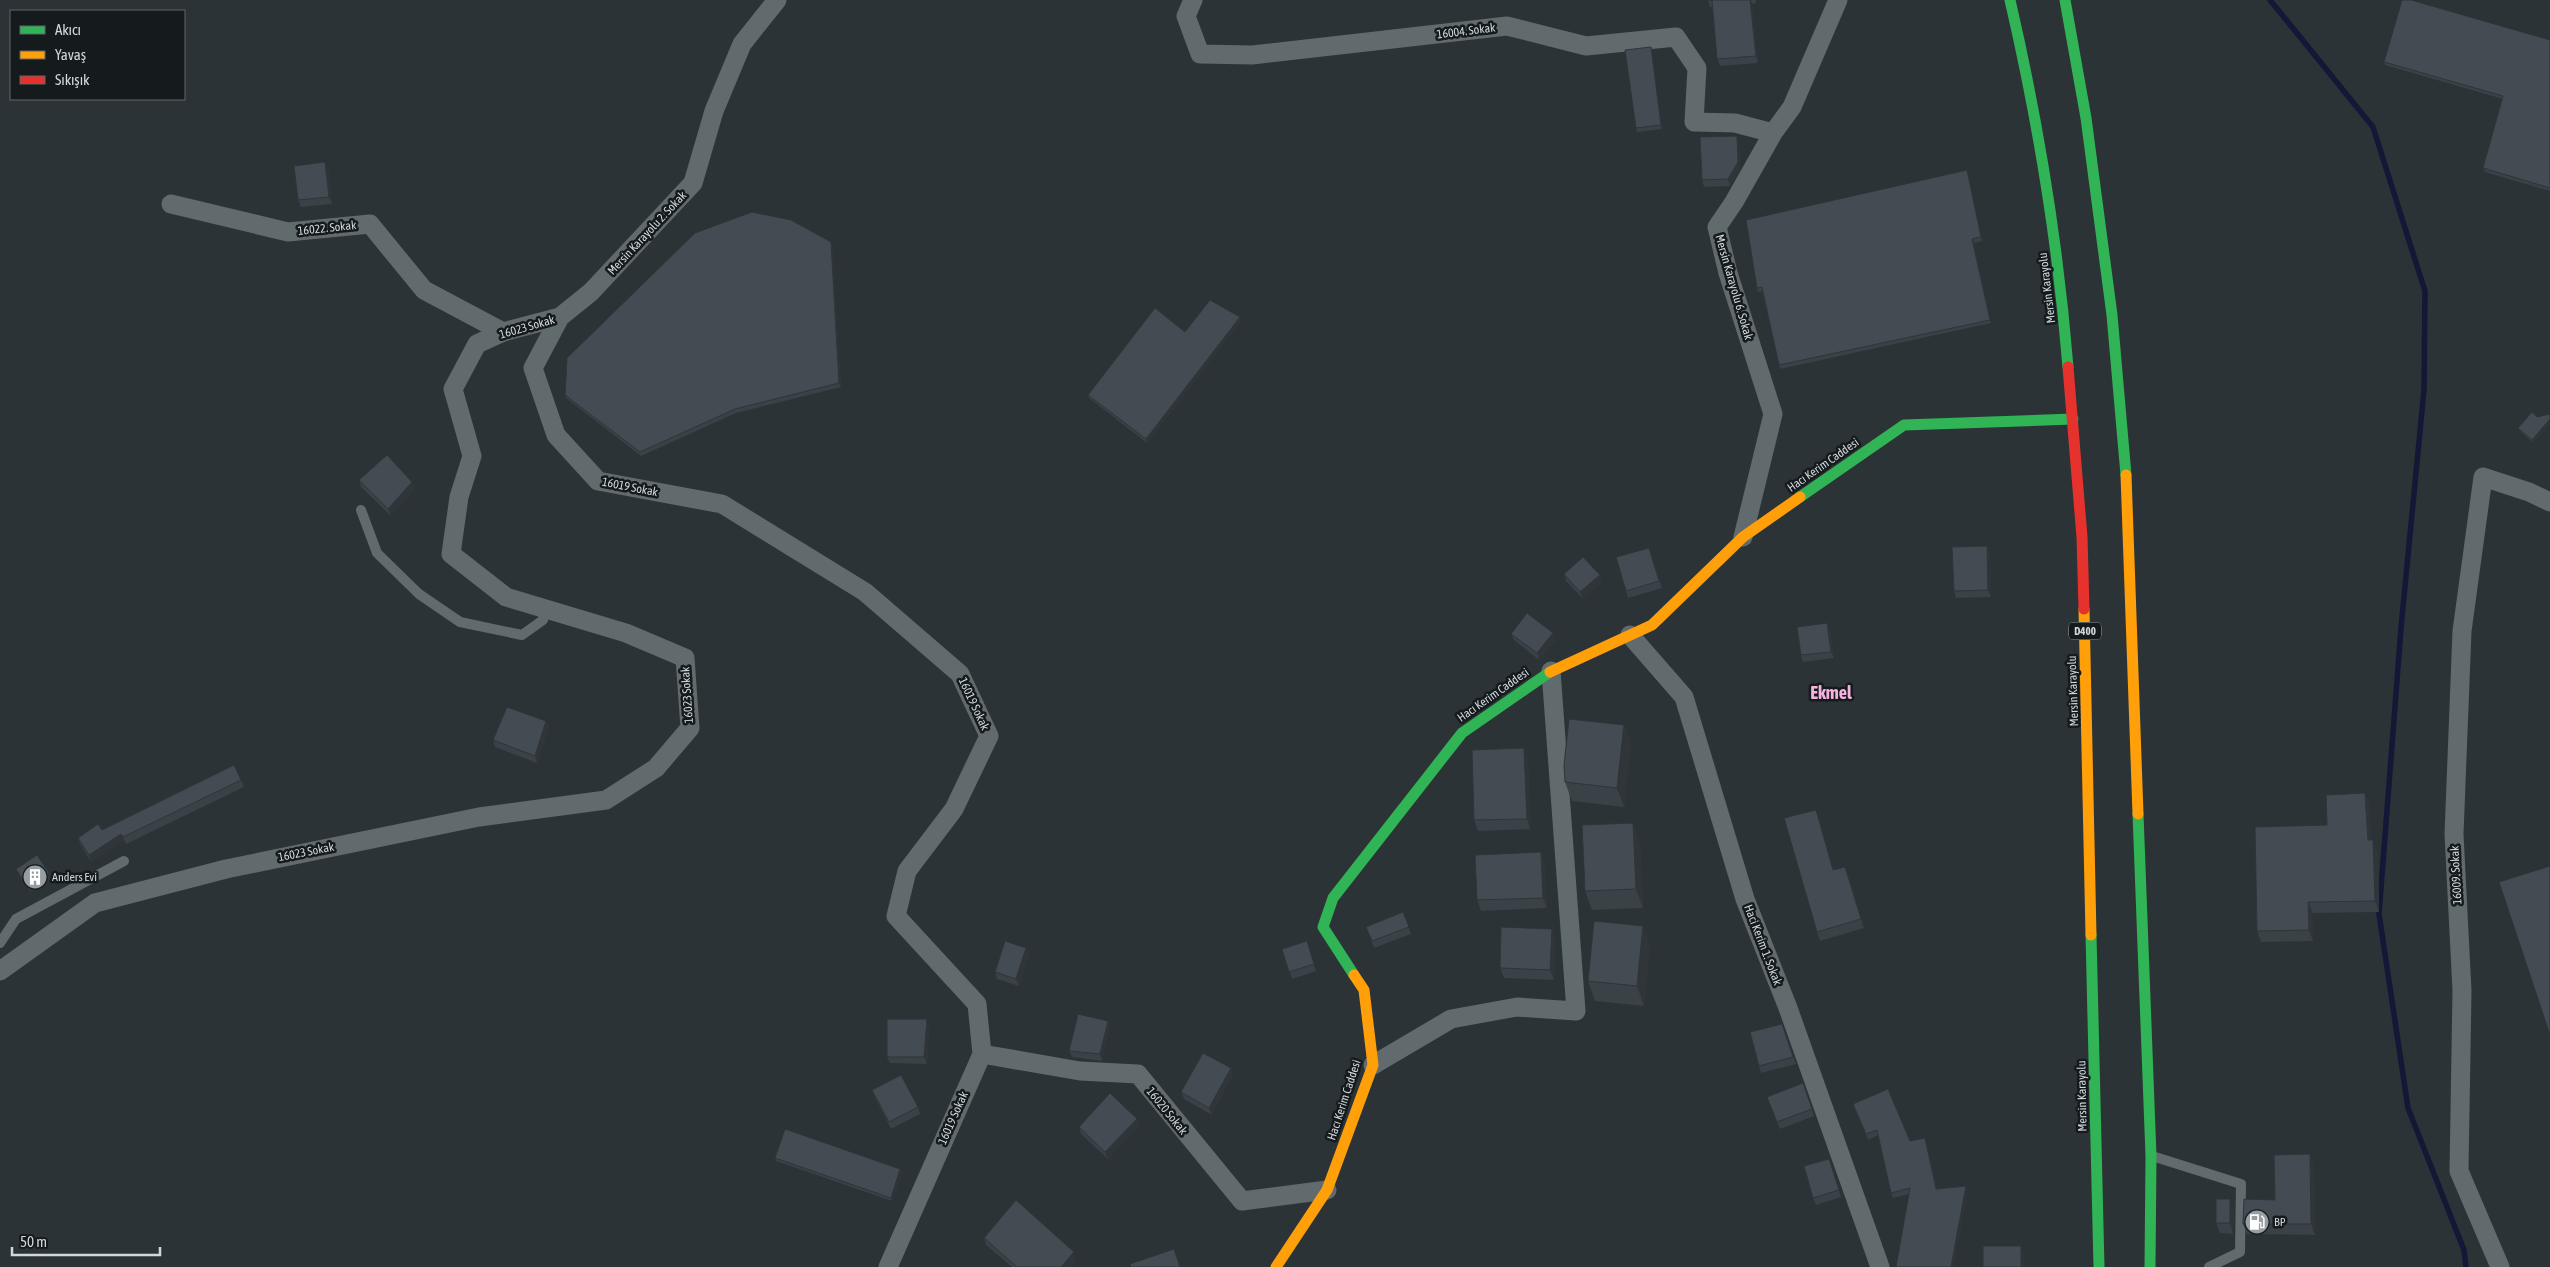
<svg xmlns="http://www.w3.org/2000/svg" width="2550" height="1267" font-family="'Asap Condensed',sans-serif">
  <rect width="100%" height="100%" fill="#2b3336"/>
  <g fill="none" stroke-linecap="round" stroke-linejoin="round">
    <!-- stream -->
    <path stroke="#121835" stroke-width="5.5" d="M2270 0 2373 127 2425 291 2424 390 2401 628 2379 914 2408 1108 2464 1250 2466 1267"/>
    <!-- lane -->
    <path stroke="#616a6c" stroke-width="10" d="M361 510 377 553 419 594 460 622 522 635 543 620 545 609
      M0 943 16 919 124 861
      M2152 1156 2241 1184 2240 1252 2209 1267"/>
    <!-- street -->
    <path stroke="#616a6c" stroke-width="19" d="M777 0 742 44 714 111 693 183 591 292 560 317 533 368 556 435 598 481 722 504 865 592 960 674 989 736 954 809 907 871 896 916 977 1004 982 1054 888 1267
      M1193 0 1186 16 1200 54 1252 55 1507 26 1586 46 1676 37 1697 68 1694 122 1735 123 1773 133
      M171 204 288 232 370 224 424 290 503 332
      M1743 537 1773 414 1728 273 1717 227 1734 202 1773 133 1792 107 1838 0
      M1630 635 1684 697 1745 899 1788 1008 1880 1267
      M0 971 95 903 226 869 479 817 606 800 656 768 690 728 685 658 626 633 506 597 451 554 459 497 472 456 453 389 477 344 503 332 560 317
      M982 1054 1080 1071 1138 1074 1242 1201 1327 1190
      M1373 1065 1451 1019 1517 1007 1576 1011 1551 671
      M2500 1267 2459 1171 2462 991 2454 834 2462 631 2483 477 2529 492 2550 502"/>
    <!-- fast -->
    <path stroke="#30b455" stroke-width="11" d="M2010 0C2038 121 2058 243 2068 367
      M2065 0 2086 118 2112 315 2126 475
      M1800 497 1904 425 2073 419
      M2138 814 2151 1156 2150 1267
      M2091 935 2099 1267
      M1354 975 1323 927 1333 898 1462 733 1550 672"/>
    <!-- slow -->
    <path stroke="#ff9f0a" stroke-width="11" d="M2126 475 2138 814
      M2084 609 2091 935
      M1550 672 1652 625 1743 537 1800 497
      M1276 1267 1327 1190 1373 1065 1364 990 1354 975"/>
    <!-- jam -->
    <path stroke="#e5322d" stroke-width="11" d="M2068 367 2082 537 2084 609"/>
  </g>
  <!-- wall -->
  <path fill="#3a4147" d="M1708 0H1756V3L1752 4 1758 63 1720 66 1717 59 1712 7H1710Z
    M2550 40V191L2485 172 2483 168 2503 99 2385 65 2384 62Z
    M1652 51 1662 129 1637 132 1636 128Z
    M1739 143 1740 169 1730 186 1704 187 1702 180Z
    M328 169 332 204 301 207 298 200Z
    M1968 174 1982 241 1974 243 1991 323 1780 369 1762 291 1758 292 1757 288Z
    M831 242 832 246 841 387 736 413 641 456 566 398 565 395Z
    M1242 320 1147 443 1089 398 1088 395 1185 332Z
    M2532 412 2533 443 2520 431 2518 428Z
    M359 480 412 482 415 489 391 516 361 487Z
    M1987 546 1990 553 1991 597 1956 598 1954 591Z
    M1649 548 1662 588 1628 598 1626 591Z
    M1564 574 1602 582 1583 599 1566 581Z
    M1827 623 1830 630 1834 658 1803 662 1801 655Z
    M1511 634 1555 640 1539 660 1514 640Z
    M546 721 549 728 537 763 495 747 493 740Z
    M1624 725 1631 745 1624 807 1572 801 1565 782Z
    M1528 758 1530 829 1478 831 1474 820Z
    M241 780 244 787 126 844 124 840 91 862 80 844 78 838Z
    M2365 793 2369 804 2371 840 2378 851 2379 912 2313 913V941L2261 942 2257 931 2327 825Z
    M1819 819 1833 870 1849 876 1864 928 1820 941 1817 932Z
    M1640 843 1643 908 1592 910 1585 891Z
    M1541 852 1544 863 1547 908 1481 911 1477 900Z
    M16 869 49 873 51 879 31 893 19 875Z
    M1403 912 1411 934 1374 948 1366 927Z
    M1643 926 1650 946 1644 1006 1595 1001 1588 981Z
    M1552 929 1555 939 1554 980 1504 978 1500 968Z
    M1026 948 1029 955 1019 986 997 979 995 972Z
    M1309 948 1316 971 1292 979 1282 949Z
    M1108 1021 1110 1028 1102 1061 1072 1057 1069 1051Z
    M1782 1024 1796 1064 1761 1073 1759 1066Z
    M929 1026 927 1064 890 1063 887 1057Z
    M1231 1068 1233 1075 1212 1115 1184 1099 1181 1092Z
    M1803 1083 1814 1116 1780 1129 1767 1097Z
    M872 1090 918 1107 920 1114 891 1129 875 1097Z
    M1853 1104 1910 1141 1927 1144 1937 1189 1968 1192 1909 1194 1893 1198 1891 1193 1878 1135 1868 1140Z
    M1137 1119 1140 1126 1108 1159 1081 1134 1079 1127Z
    M775 1158 900 1169 902 1173 892 1201 776 1161Z
    M2314 1165 2315 1235 2247 1234 2243 1224 2275 1200Z
    M1832 1166 1841 1197 1816 1205 1813 1198Z
    M2234 1209 2233 1234 2220 1233 2216 1223Z
    M984 1238 1076 1259 1070 1267H1012L986 1245Z"/>
  <!-- shaded-wall -->
  <path fill="#2f3539" d="M1750 0H1751L1752 4 1758 63 1756 56Z
    M1651 47 1652 51 1662 129 1661 125Z
    M1737 136 1739 143 1740 169 1730 186 1728 179Z
    M325 162 328 169 332 204 329 197Z
    M1972 239 1974 243 1991 323 1990 320Z
    M831 242 832 246 841 387 839 383Z
    M1240 317 1242 320 1147 443 1146 439Z
    M2550 419V424L2533 443 2532 440Z
    M412 482 415 489 391 516 388 509Z
    M1987 546 1990 553 1991 597 1988 590Z
    M1600 575 1602 582 1583 599 1580 592Z
    M1827 623 1830 630 1834 658 1831 652Z
    M1553 633 1555 640 1539 660 1537 653Z
    M546 721 549 728 537 763 535 756Z
    M1624 725 1631 745 1624 807 1617 788Z
    M1524 748 1528 758 1530 829 1527 819Z
    M2365 793 2369 804 2372 851 2368 840Z
    M1816 810 1819 819 1836 879 1833 870Z
    M1633 823 1640 843 1643 908 1636 889Z
    M121 834 124 840 91 862 89 855Z
    M2373 840 2378 851 2379 912 2375 901Z
    M1541 852 1544 863 1547 908 1543 898Z
    M1845 867 1849 876 1864 928 1861 919Z
    M49 873 51 879 31 893 28 886Z
    M2308 902 2313 913V941L2309 930Z
    M1643 926 1650 946 1644 1006 1637 986Z
    M1552 929 1555 939 1554 980 1550 970Z
    M1026 948 1029 955 1019 986 1016 979Z
    M927 1019 929 1026 927 1064 924 1057Z
    M1108 1021 1110 1028 1102 1061 1100 1054Z
    M1231 1068 1233 1075 1212 1115 1209 1108Z
    M1137 1119 1140 1126 1108 1159 1105 1152Z
    M1925 1138 1927 1144 1938 1194 1936 1189Z
    M2310 1154 2314 1165 2315 1235 2311 1224Z
    M900 1169 902 1173 892 1201 891 1198Z
    M1966 1186 1968 1192 1954 1267H1951Z
    M2230 1199 2234 1209 2233 1234 2230 1223Z
    M2021 1246 2024 1253V1267H2021Z
    M1074 1252 1076 1259 1070 1267H1061Z"/>
  <!-- building -->
  <path fill="#434c52" stroke="#2f3539" d="M1708 0H1750L1756 56 1717 59 1712 0Z
    M2402 0H2411L2550 40V188L2483 168 2503 96 2384 62Z
    M1651 47 1661 125 1636 128 1625 50Z
    M1737 136 1738 162 1728 179 1702 180 1700 137Z
    M325 162 329 197 298 200 294 166Z
    M1967 170 1981 237 1972 239 1990 320 1779 365 1762 287 1757 288 1746 220Z
    M752 212 791 220 831 242 839 383 735 409 640 452 565 395 567 358 695 233Z
    M1210 300 1240 317 1146 439 1088 395 1155 308 1185 332Z
    M2532 412 2537 417 2550 414V419L2532 440 2518 428Z
    M387 455 412 482 388 509 359 480Z
    M1987 546 1988 590 1954 591 1952 547Z
    M1649 548 1659 581 1626 591 1616 557Z
    M1583 557 1600 575 1580 592 1564 574Z
    M1527 613 1553 633 1537 653 1511 634Z
    M1827 623 1831 652 1801 655 1797 627Z
    M507 707 546 721 535 756 493 740Z
    M1569 719 1624 725 1617 788 1565 782 1564 765Z
    M1524 748 1527 819 1474 820 1472 750Z
    M234 765 241 780 123 837 121 834 89 855 78 838 98 824 102 830Z
    M2365 793 2368 840H2373L2375 901 2308 902 2309 930 2257 931 2255 827 2327 825 2326 795Z
    M1816 810 1833 870 1845 867 1861 919 1817 932 1784 818Z
    M1633 823 1636 889 1585 891 1582 825Z
    M1541 852 1543 898 1477 900 1475 855Z
    M37 855 49 873 28 886 16 869Z
    M2550 866V1035L2499 882Z
    M1403 912 1409 927 1372 941 1366 927Z
    M1594 921 1643 926 1637 986 1588 981Z
    M1501 927 1552 929 1550 970 1500 968Z
    M1005 941 1026 948 1016 979 995 972Z
    M1307 941 1314 964 1289 972 1282 949Z
    M1078 1014 1108 1021 1100 1054 1069 1051Z
    M887 1019H927L924 1057H887Z
    M1782 1024 1793 1057 1759 1066 1750 1032Z
    M1203 1053 1231 1068 1209 1108 1181 1092Z
    M901 1075 918 1107 889 1122 872 1090Z
    M1803 1083 1812 1109 1777 1122 1767 1097Z
    M1888 1089 1910 1141 1925 1138 1936 1189 1966 1186 1951 1267H1896L1910 1188 1891 1193 1877 1130 1866 1134 1853 1104Z
    M1110 1093 1137 1119 1105 1152 1079 1127Z
    M785 1129 900 1169 891 1198 775 1158Z
    M2310 1154 2311 1224H2243L2244 1199 2275 1200 2274 1155Z
    M1829 1159 1839 1190 1813 1198 1804 1166Z
    M2216 1199H2230V1223H2216Z
    M1016 1200 1074 1252 1061 1267H1017L984 1238Z
    M1983 1246H2021V1267H1983Z
    M1174 1249 1180 1267H1131L1130 1264Z"/>
  <!-- icons -->
  <defs>
    <symbol id="building-disc" viewBox="-11 -11 22 22"><circle r="9.5" fill="#969ea2" stroke="#151a1d"/><path d="M-4-6H4V6H1V3H-1V6H-4ZM-2.5-4.3h1.7v1.8h-1.7ZM.8-4.3h1.7v1.8H.8ZM-2.5-1h1.7V.8h-1.7ZM.8-1h1.7V.8H.8Z" fill="#fff"/></symbol>
    <symbol id="fuel-disc" viewBox="-11 -11 22 22"><circle r="9.5" fill="#969ea2" stroke="#151a1d"/><path d="M-5.5-6h7V0h2V4h1.3V-2.5L3-4.5l.8-.8L6-3V5H2.5V1h-1V6h-7ZM-4.2-4.7v3.2H.2V-4.7Z" fill="#fff"/></symbol>
  </defs>
  <g fill-rule="evenodd">
    <use href="#building-disc" x="21" y="863" width="28" height="28"/>
    <use href="#fuel-disc" x="2243" y="1208" width="28" height="28"/>
  </g>
  <g text-anchor="middle" dominant-baseline="central" stroke-width="5" stroke-linejoin="round" paint-order="stroke">
    <!-- shield labels -->
    <rect fill="#151a1d" stroke="#989fa3" stroke-width="1" x="2069" y="622.5" width="32" height="17" rx="4"/>
    <g font-size="11" font-weight="bold" fill="#d0d8dc">
      <text x="2085" y="631">D400</text>
    </g>
    <!-- street labels -->
    <g font-size="12" fill="#d0d8dc" stroke="#151a1d">
      <text transform="translate(1466 31) rotate(-7)">16004. Sokak</text>
      <text transform="translate(327 228) rotate(-6)">16022. Sokak</text>
      <text transform="translate(647 233) rotate(-47)">Mersin Karayolu 2. Sokak</text>
      <text transform="translate(1734 287) rotate(74)">Mersin Karayolu 6. Sokak</text>
      <text transform="translate(2047 288) rotate(-97)">Mersin Karayolu</text>
      <text transform="translate(527 327) rotate(-16)">16023 Sokak</text>
      <text transform="translate(1823 465) rotate(-35)">Hacı Kerim Caddesi</text>
      <text transform="translate(630 487) rotate(11)">16019 Sokak</text>
      <text transform="translate(2073 691) rotate(-92)">Mersin Karayolu</text>
      <text transform="translate(687 695) rotate(-94)">16023 Sokak</text>
      <text transform="translate(1493 695) rotate(-35)">Hacı Kerim Caddesi</text>
      <text transform="translate(974 704) rotate(65)">16019 Sokak</text>
      <text transform="translate(306 852) rotate(-11)">16023 Sokak</text>
      <text transform="translate(2456 875) rotate(-93)">16009. Sokak</text>
      <text transform="translate(1763 945) rotate(69)">Haci Kerim 1. Sokak</text>
      <text transform="translate(2082 1096) rotate(-91)">Mersin Karayolu</text>
      <text transform="translate(1344 1100) rotate(-72)">Hacı Kerim Caddesi</text>
      <text transform="translate(1167 1111) rotate(51)">16020 Sokak</text>
      <text transform="translate(953 1118) rotate(-66)">16019 Sokak</text>
    </g>
    <!-- poi labels -->
    <g font-size="12" fill="#d0d8dc" stroke="#151a1d" text-anchor="start">
      <text x="52" y="877">Anders Evi</text>
      <text x="2274" y="1222">BP</text>
    </g>
    <!-- district labels -->
    <g font-size="18" font-weight="bold" fill="#f7b1de" stroke="#151a1d">
      <text x="1831" y="692">Ekmel</text>
    </g>
  </g>
  <!-- legend -->
  <rect x="10" y="10" width="175" height="90" fill="#151a1d" stroke="#606669"/>
  <rect x="20" y="26" width="25" height="8" fill="#30b455" stroke="#606669"/>
  <text x="55" y="35" font-size="15" fill="#d0d8dc">Akıcı</text>
  <rect x="20" y="51" width="25" height="8" fill="#ff9f0a" stroke="#606669"/>
  <text x="55" y="60" font-size="15" fill="#d0d8dc">Yavaş</text>
  <rect x="20" y="76" width="25" height="8" fill="#e5322d" stroke="#606669"/>
  <text x="55" y="85" font-size="15" fill="#d0d8dc">Sıkışık</text>
  <!-- scale -->
  <path d="M12 1247v8h148v-8" fill="none" stroke="#d0d8dc" stroke-width="2.5"/>
  <text x="20" y="1247" font-size="15" fill="#d0d8dc" stroke="#151a1d" stroke-width="4" paint-order="stroke">50 m</text>
</svg>
